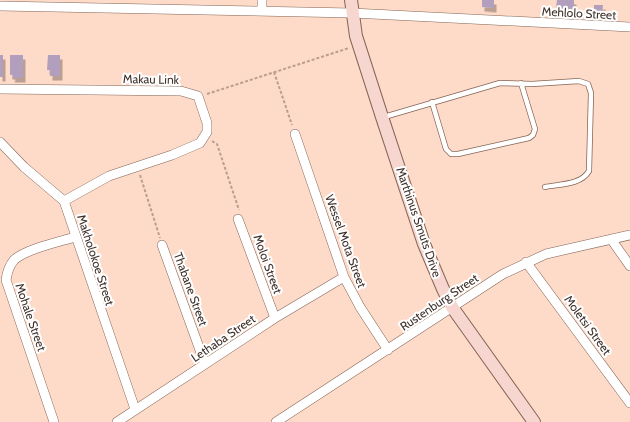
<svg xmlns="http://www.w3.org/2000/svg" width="630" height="422" font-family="Cabin,sans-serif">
  <defs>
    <filter id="shadow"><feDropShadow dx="2.5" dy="4.5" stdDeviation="0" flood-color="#0004"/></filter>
  </defs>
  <rect width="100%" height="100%" fill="#fedac8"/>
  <!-- building -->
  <path fill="#b19fbd" filter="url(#shadow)" d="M482 0H494V8L482 7Z
    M557 0H574V9L556 8Z
    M594 5H603L602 15H594Z
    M0 55H3V77H0Z
    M10 55H23V78H12L13 75H10Z
    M48 55H60V76H50V70H47Z"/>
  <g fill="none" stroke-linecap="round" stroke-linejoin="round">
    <defs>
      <path id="lane" d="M432 102 446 149 451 154H458L529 138 533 135 535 129 521 83
        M384 117 500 83 532 84 579 81 588 84 591 93 589 171C581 185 560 184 545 187"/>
      <path id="street" d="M0 6 352 13 630 27
        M262 11V0
        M0 89 181 91 198 96 207 123V132L200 143 172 155 109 176 64 201
        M295 134 344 277 360 307 388 350
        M0 142 24 167 64 201 135 409
        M238 219 275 318
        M611 239 630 266
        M162 245 205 364
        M526 262 630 403
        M54 422 6 280C7 273 9 266 14 260 26 249 59 242 75 237
        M117 422 275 318 344 277
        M276 422 503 274 546 254 630 235"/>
      <path id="secondary" d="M351 0 356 36 382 117 424 244 443 289 452 307 534 422"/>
    </defs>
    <!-- lane casing -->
    <use href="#lane" stroke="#846555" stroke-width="6"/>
    <!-- street casing -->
    <use href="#street" stroke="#846555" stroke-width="10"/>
    <!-- secondary casing -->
    <use href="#secondary" stroke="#846555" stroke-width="14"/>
    <!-- path -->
    <path stroke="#ba9e90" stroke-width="2" stroke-dasharray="3 2" stroke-linecap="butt" d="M274 72 292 125
      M207 94 349 48
      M212 141 217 144 239 210
      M140 175 160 238"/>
    <!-- lane -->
    <use href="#lane" stroke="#fff" stroke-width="4.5"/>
    <!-- street -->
    <use href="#street" stroke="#fff" stroke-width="9"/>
    <!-- secondary -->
    <use href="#secondary" stroke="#f6d6cf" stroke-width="12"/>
  </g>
  <g text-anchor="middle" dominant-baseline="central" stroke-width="4" stroke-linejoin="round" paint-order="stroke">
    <!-- street labels -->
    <g font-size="12" fill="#3f312a" stroke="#fff">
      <text transform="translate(579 13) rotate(3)">Mehlolo Street</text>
      <text transform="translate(151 79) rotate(1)">Makau Link</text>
      <text transform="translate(419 222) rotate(71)">Marthinus Smuts Drive</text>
      <text transform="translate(346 241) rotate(70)">Wessel Mota Street</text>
      <text transform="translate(96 260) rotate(72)">Makholokoe Street</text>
      <text transform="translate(268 264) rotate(70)">Moloi Street</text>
      <text transform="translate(191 289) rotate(70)">Thabane Street</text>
      <text transform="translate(439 302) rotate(-34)">Rustenburg Street</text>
      <text transform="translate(31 317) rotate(71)">Mohale Street</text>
      <text transform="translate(588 325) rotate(54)">Moletsi Street</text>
      <text transform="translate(223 338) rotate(-34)">Lethaba Street</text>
    </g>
  </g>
</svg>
